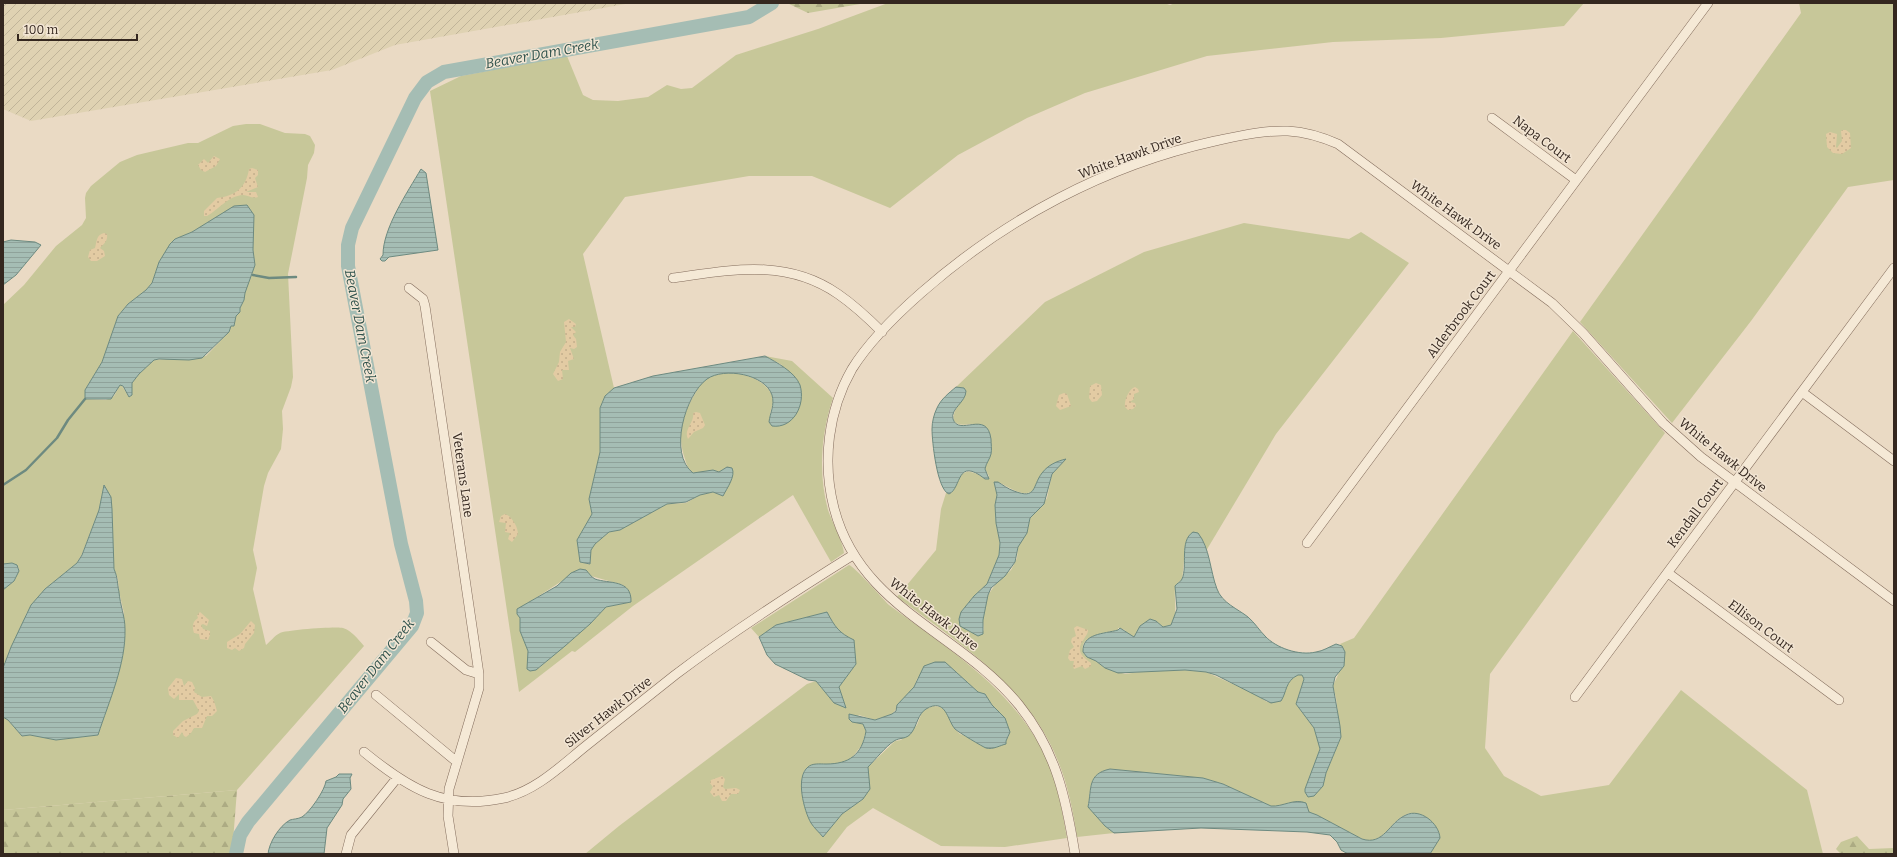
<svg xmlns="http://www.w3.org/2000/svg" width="1897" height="857" font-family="Bitter,serif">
  <defs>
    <pattern id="farmland-furrows" width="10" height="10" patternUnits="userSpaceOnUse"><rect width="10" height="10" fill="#dfd2b2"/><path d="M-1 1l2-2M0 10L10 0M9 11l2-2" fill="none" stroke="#c0b499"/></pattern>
    <pattern id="forest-firs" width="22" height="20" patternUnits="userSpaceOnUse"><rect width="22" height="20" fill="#c7c799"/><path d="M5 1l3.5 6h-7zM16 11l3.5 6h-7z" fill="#acab83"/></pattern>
    <pattern id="sand-dots" width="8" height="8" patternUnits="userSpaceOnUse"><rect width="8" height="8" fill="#e3cba3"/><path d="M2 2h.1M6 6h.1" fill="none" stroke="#c3ae8c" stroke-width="1.8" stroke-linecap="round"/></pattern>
    <pattern id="water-rules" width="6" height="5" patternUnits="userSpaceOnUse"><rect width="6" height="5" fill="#a5bdb4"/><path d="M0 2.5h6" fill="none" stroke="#8fa29a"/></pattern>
  </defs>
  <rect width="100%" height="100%" fill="#eadac4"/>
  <!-- farmland -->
  <path fill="url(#farmland-furrows)" d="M3 3H631L395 45 332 70 31 121 3 109Z"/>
  <!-- green -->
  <path fill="#c7c799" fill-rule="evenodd" d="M888 3H1164L1170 5 1175 3H1584L1564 26 1441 38 1333 42 1207 56 1085 93 1027 118 958 155 890 208 812 176H749L625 197 583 254 614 388 605 396 600 408V452L589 499 592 514 577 541 580 562 590 564V550L595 544 609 532 620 530 667 504 686 503 700 495 713 492 723 496 727 467 719 472C711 470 699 476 692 472 688 469 686 463 685 459 676 435 683 413 696 392 699 387 702 381 708 378 717 372 733 372 744 375 755 378 765 383 771 393 776 402 770 408 770 417 770 420 771 423 772 426L782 365 765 356 792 361 833 398C821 434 818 473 828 510 832 522 843 542 844 553L831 562 793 495 633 606 575 652 572 651 519 692 430 91 461 76 567 56 583 95 593 100 618 101 648 97 667 85 681 89 692 88 736 55 818 29ZM591 576 623 585 631 602 606 607 590 624 539 668 527 669 528 651 520 627V608L562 581Z
    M1799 3H1894V180L1848 187 1751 321 1672 423 1580 322 1801 13Z
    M246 124H260L285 133 305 134 310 136 315 145 314 153 308 165 307 178 288 274 293 377 291 387 282 411 283 429 281 449 268 473 264 486 253 550 257 568 253 589 266 645C271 641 274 636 280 633 285 630 338 626 343 628 352 631 358 639 364 646L237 790 3 810V717L8 720 22 736 30 735 56 740 98 735 124 613 119 592 118 579 114 569 112 509 104 485 99 510 82 554 77 563 45 589 26 614 24 624 3 668V590L14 581 19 568 12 563 3 564V305L24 285 56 246 82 225 86 218 85 198 86 193 91 186 120 162 137 155 188 143H198L233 126ZM234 207 254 215 253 250 255 265 244 293V300L236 316 234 326H231L229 332 206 356 154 360 139 374 132 383V395L129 397 122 386 120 385 114 396 106 400 85 399V390L102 362 118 316 128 304 146 290 152 283 159 262 175 239 192 232Z
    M1244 223 1349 239 1361 232 1409 263 1276 434 1206 551 1203 541 1190 534 1189 535 1185 550 1182 580C1180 581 1178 582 1177 584 1171 590 1180 613 1171 625L1163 627 1156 621 1140 626 1134 637 1126 633 1125 630 1118 628V630C1106 633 1076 635 1084 654L1096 661 1105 668 1125 674 1147 671 1185 670 1206 672 1255 694 1267 702 1282 699C1286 689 1287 680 1298 675H1302L1304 679 1296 704 1314 728 1320 749 1307 785 1323 786 1326 773 1341 737 1336 698 1333 686 1345 659V652L1340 644 1354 638 1573 331 1665 433 1490 674 1485 748 1504 776 1541 796 1609 785 1681 690 1807 790 1823 854H1430L1440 838 1412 813C1391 815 1386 847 1362 839L1317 815 1308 812 1306 803 1292 802 1277 806H1271L1223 784 1203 778 1110 769C1087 775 1092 787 1088 806L1105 826 1114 833 1077 837C1073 811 1068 785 1058 761 1028 686 959 643 897 597L936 550 941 509 946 493H951C955 488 955 484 958 479 965 466 977 473 985 479L989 476 985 469C989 455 992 445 989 431 985 429 976 424 971 424 940 429 958 405 966 392L964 388 956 387 1045 302 1144 252ZM1065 460 1052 474 1047 498 1039 509 1030 518 1028 529 1018 547 1017 558 1011 570 997 582 988 595 983 620 984 631 961 612 974 596 987 584 999 555 1000 543 996 523 995 505 997 495 994 482C1002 481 1015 494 1026 493 1037 493 1034 484 1040 478 1046 472 1058 464 1065 460Z
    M849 565C854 566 882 598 889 605 952 652 1022 694 1051 770 1059 793 1063 815 1067 838L1005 847 941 846 873 808 847 827 826 854H585L619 826 807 684 816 681 834 703 845 707 839 687 856 664 841 634 834 625 827 612 776 625 759 637 751 628ZM935 662H944L978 692 985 694 992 705 1005 718 1009 736 1002 744 996 747 986 748 975 740 960 734 954 728 946 711 941 707 933 706 926 709 922 712 917 725 901 740 895 741 868 767 863 799 842 814 823 837 802 777 804 771 812 765 839 764 850 760 862 745 866 731 863 724 852 722 859 715 875 720 892 714 914 687 917 679Z"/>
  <!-- forest -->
  <path fill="url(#forest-firs)" d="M787 3H866L808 13Z
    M237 790 232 854H3V810Z
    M1857 836 1869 849 1894 848V854H1841L1836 849 1841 842Z"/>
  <!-- sand -->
  <path fill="url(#sand-dots)" d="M1843 130H1846L1850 133 1851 148 1842 154 1833 153 1827 147 1826 134 1830 132 1837 134 1836 147 1837 148 1842 141 1841 131Z
    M214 156 220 159 216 166 205 172 201 170 198 165 204 159 208 163Z
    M252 168 258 170V175L255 178 258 187 246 192H256L258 197C252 199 248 195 243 195 228 196 218 210 207 216H204V211L217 198C235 196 246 188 249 169Z
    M104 233 107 234C108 241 104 244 100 248L104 251 105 256 97 261H91L88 257 90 250 95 248C97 241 96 235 104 233Z
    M569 319 576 324 575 327H571L576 332 573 335 576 339 577 347 574 349 570 348 574 359 568 361 569 370H562L563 379 558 381 553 374 559 362 560 352 566 342 564 322Z
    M1096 383 1101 385 1102 395 1097 401 1092 402 1089 398 1090 386Z
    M1135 387 1138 389 1139 392 1134 394V399L1130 402 1135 403 1136 406 1133 409 1128 410 1125 407C1124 400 1129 389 1135 387Z
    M1064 393 1067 394 1071 406 1060 410 1056 406 1059 395Z
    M696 412 700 413 705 425 703 428 694 432 688 439C683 430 695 422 693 413Z
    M505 514C512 516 518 527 518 534L512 542 508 539 510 533 505 532 506 523 499 522 501 516Z
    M200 612 209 620 207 626 203 624 201 625 203 629 210 631V635L208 640 200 639 199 634 194 633C192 627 192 622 198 618L197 615Z
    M251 621 255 625 254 633 245 644 244 648 239 651 235 648 232 650 227 648V642L240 634Z
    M1077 626 1088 630C1088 634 1086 635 1084 639 1075 651 1082 656 1091 663V666L1085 669 1082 666 1074 669 1073 666 1074 661H1070L1068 658 1070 650 1074 647 1071 642 1072 638 1076 636 1074 628Z
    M176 678 182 679 184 686 188 681 192 682 195 688 194 692 202 697 211 696 214 701 217 711 212 716H207L202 728H194L191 733 186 737 184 736 182 732 178 738 173 735V731L183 721 197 714 199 711 193 700H179V694L174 699 169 695 168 688Z
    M722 776 725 779 723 787 725 789 736 788 740 790 738 794H731L726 801H722L719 795 714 797 710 792 713 787 710 783 711 780Z"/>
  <!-- water -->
  <path fill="url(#water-rules)" stroke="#6d8a80" d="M421 169 426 173 438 250 389 257 385 261H382L380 259 383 255C383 228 407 193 421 169Z
    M247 205 254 215 253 250 255 265 245 293 244 300 240 308V312L236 316 234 326H231L229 332 202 358 189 360 159 359 154 360 139 374 132 383V395L129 397 123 386 120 385 111 399H85V390L102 362 118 316 128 304 146 290 152 283 159 262 170 244 175 239 192 232 234 206Z
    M11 240 35 242 41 245 16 275 3 285V242Z
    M765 356C776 362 795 372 800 385 806 405 793 429 772 426L769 422C770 413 775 405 772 395 765 374 724 367 707 379 685 395 668 454 693 473L713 470 719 472 727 467 732 468C736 476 727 488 723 496L713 492 700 495 686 502 667 504 620 530 609 532 595 544 591 550 590 564 580 562 577 540 592 514 589 499 600 452V408L605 396 614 388 653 376Z
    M956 387 964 388 966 391C966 402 950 409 953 419 959 437 987 409 991 439 991 444 992 449 991 454 990 459 986 463 985 469L989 479H985C956 456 962 488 949 494 937 490 932 441 932 429 932 422 934 414 937 408 941 399 949 393 956 387Z
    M1066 459 1052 474 1044 504 1030 518 1027 533 1018 547 1015 562 1005 576 991 588 988 595 983 620V634L978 636 960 626 959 619 961 612 974 596 987 584 999 555 1000 543 996 523 995 505 997 495 994 482H998C1003 485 1008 489 1014 491 1037 500 1032 486 1042 473 1048 465 1057 461 1066 459Z
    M104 485 111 497 112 509 114 569C118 578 117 583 119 592 120 605 125 616 125 629 126 664 109 701 98 735L56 740 30 735 22 736 8 720 3 717V668L11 647 31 605 45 589 77 563 82 555 99 510Z
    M1193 532 1198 533C1210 548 1210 571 1217 589 1222 603 1238 609 1248 617 1255 623 1259 630 1265 636 1276 648 1299 656 1316 652 1323 651 1329 647 1336 644L1342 646 1345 652 1344 666 1335 677 1333 686 1340 726 1341 737 1326 773 1323 786 1314 796 1308 797 1305 792V789L1320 749 1314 728 1296 704 1304 679 1302 675H1298C1285 681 1287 692 1281 701L1271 703 1216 675 1206 672 1185 670 1118 673 1105 668 1096 661 1087 657 1083 652C1082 633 1104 634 1118 630L1120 628 1134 637 1140 626 1150 619 1156 621 1163 627 1171 625 1177 609 1175 586C1177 583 1181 582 1182 579 1188 566 1179 541 1193 532Z
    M12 563 17 565 19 571 14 581 3 590V564Z
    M580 569 586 570C589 573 591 577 595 579 609 584 632 579 631 602L606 607 590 624 565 646 536 670 530 671 527 669 528 651 520 631V618L517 614V609L557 586 571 573Z
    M827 612C835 627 839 633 854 640L856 664 839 687 846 708 834 703 816 681 808 680 775 664 767 655 759 637 776 625Z
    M935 662H945L978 692 985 694 992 705 1005 718 1010 732 1006 741V744C1001 745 993 750 986 748 983 747 958 732 955 729 947 720 946 697 926 709 918 714 917 725 912 732 907 740 900 737 894 741 885 747 876 759 868 767L870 789 863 799 842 814 823 837C819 832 814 828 811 823 804 811 795 777 808 767 812 763 820 764 826 764 849 764 862 755 866 731L863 724 852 722 849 719V714L875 720 892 714 896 711 897 705 914 687 924 666Z
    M1110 769 1203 778 1223 784 1271 806C1283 807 1294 798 1306 803L1309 812 1317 815 1362 839C1384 846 1389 822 1406 815 1420 808 1439 823 1440 838L1430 854H1348L1341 850 1337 842 1330 835 1307 832 1201 828 1114 833 1105 826 1088 807C1092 788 1087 774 1110 769Z
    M339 774H352L350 778 351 789 343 799 342 805 327 828 324 854H268C269 843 279 826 290 820 293 819 298 819 302 817 310 812 325 790 326 781L336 777Z"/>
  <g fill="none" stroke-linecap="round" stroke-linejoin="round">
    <!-- stream -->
    <path stroke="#6d8a80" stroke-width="2.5" d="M253 275 269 278 296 277
      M3 485 26 470 57 438 68 420 85 399"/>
    <!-- river -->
    <path stroke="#a5bdb4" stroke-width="14" d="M236 854 240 835 248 822 412 626 417 613 416 601 401 544 348 266V245L352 228 415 98 427 82 444 72 749 17 772 3"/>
    <defs>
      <path id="minor" d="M1492 118 1576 180
        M673 278C731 270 786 258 838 294 854 305 868 318 882 332
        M409 288 423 299 425 306 479 674V688L449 789 448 816 454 854
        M1802 392 1894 461
        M1307 543 1708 3
        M1668 573 1839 700
        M431 642 466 670 479 674
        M376 695 457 762
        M1575 697 1894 268
        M364 752C408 788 444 811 504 798 536 791 562 765 587 745 617 721 646 698 675 675 732 632 792 593 853 555
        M346 854 351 835 397 778
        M1075 854C1066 798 1056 751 1019 705 960 632 860 609 834 508 822 462 828 411 852 369 870 340 896 315 921 293 1005 219 1106 165 1215 141 1239 136 1264 130 1288 131 1306 132 1322 137 1338 144L1552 303 1583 333 1663 423 1701 457 1894 601"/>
    </defs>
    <!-- minor casing -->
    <use href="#minor" stroke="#836c5c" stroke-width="10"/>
    <!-- minor -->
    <use href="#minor" stroke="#f5e9d6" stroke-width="9"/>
  </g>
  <g text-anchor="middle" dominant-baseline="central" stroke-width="3" stroke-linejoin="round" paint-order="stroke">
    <!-- street labels -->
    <g font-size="13" fill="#34271f" stroke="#f2e5d3">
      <text transform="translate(1542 139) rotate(37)">Napa Court</text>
      <text transform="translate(1130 156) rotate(-20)">White Hawk Drive</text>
      <text transform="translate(1456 215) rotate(36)">White Hawk Drive</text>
      <text transform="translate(1461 314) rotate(-53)">Alderbrook Court</text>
      <text transform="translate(1723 455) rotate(39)">White Hawk Drive</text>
      <text transform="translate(463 475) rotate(82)">Veterans Lane</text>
      <text transform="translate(1695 513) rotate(-53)">Kendall Court</text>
      <text transform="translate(934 614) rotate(38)">White Hawk Drive</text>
      <text transform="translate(1761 626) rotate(37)">Ellison Court</text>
      <text transform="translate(608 712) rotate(-38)">Silver Hawk Drive</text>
    </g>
    <!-- water labels -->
    <g font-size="14" font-style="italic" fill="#2f524c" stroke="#f2e5d3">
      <text transform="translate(542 54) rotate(-10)">Beaver Dam Creek</text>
      <text transform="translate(360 326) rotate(79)">Beaver Dam Creek</text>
      <text transform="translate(376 666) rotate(-52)">Beaver Dam Creek</text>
    </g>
  </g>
  <!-- border -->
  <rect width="1897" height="857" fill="none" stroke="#34271f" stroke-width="8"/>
  <!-- scale -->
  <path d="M18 34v6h119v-6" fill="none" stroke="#34271f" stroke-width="2"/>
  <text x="24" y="34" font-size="12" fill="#34271f" stroke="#f2e5d3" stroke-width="3" paint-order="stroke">100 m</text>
</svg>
